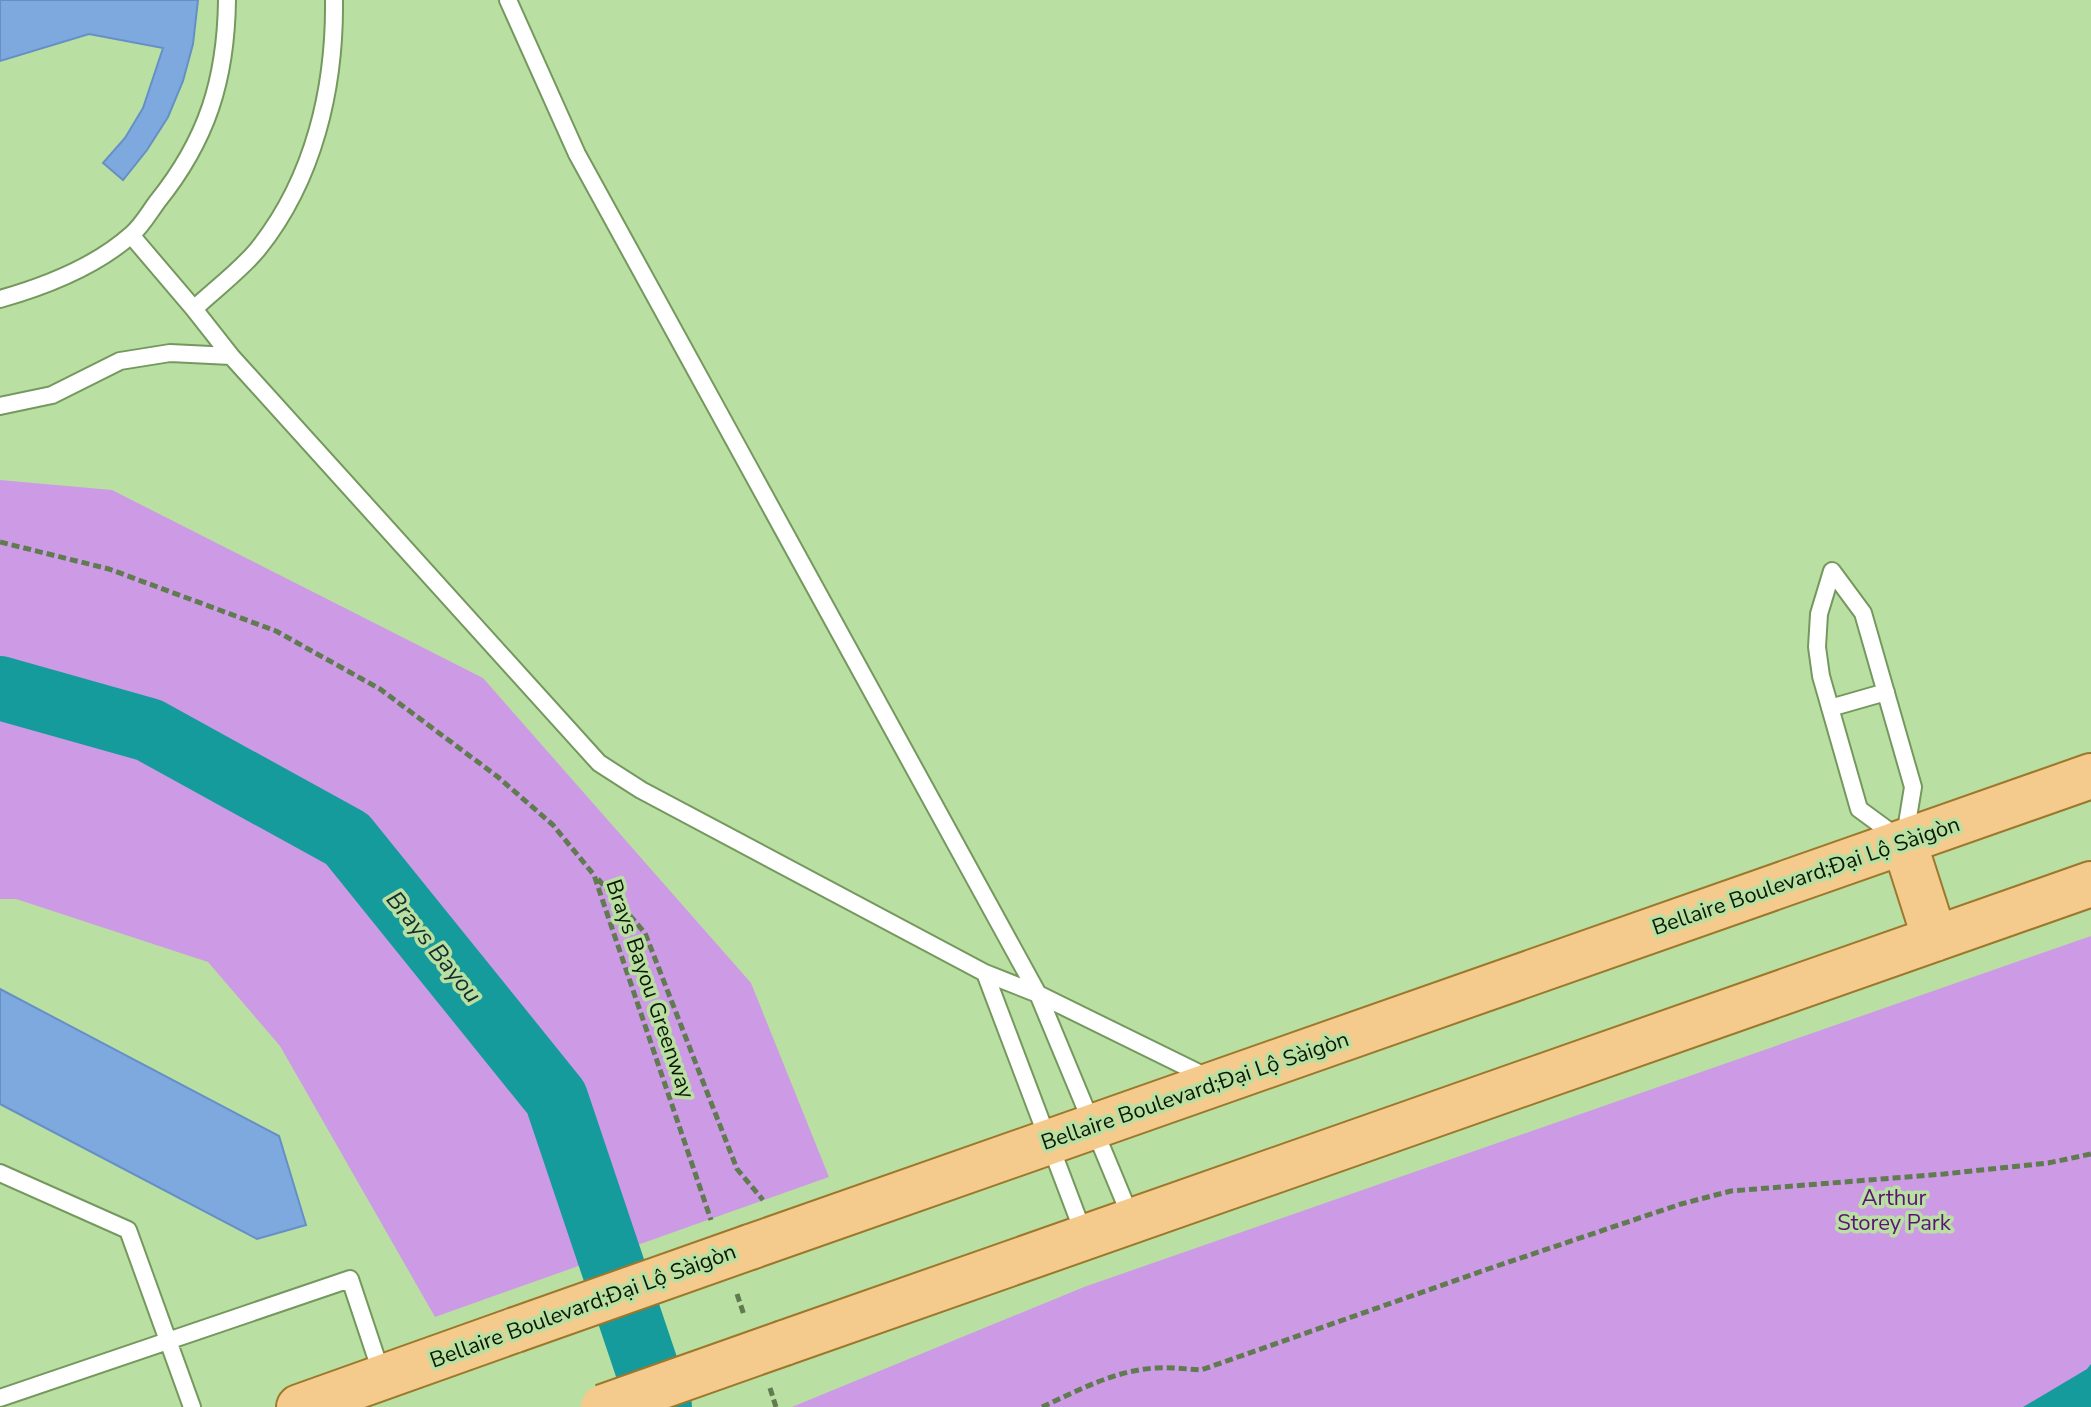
<svg xmlns="http://www.w3.org/2000/svg" width="2091" height="1407" font-family="'Nunito Sans',sans-serif">
  <rect width="100%" height="100%" fill="#b9e0a2"/>
  <!-- green -->
  <path fill="#cd9be6" d="M0 480 112 490 483 678 751 983 829 1177 435 1317 280 1046 208 962 16 899H0Z
    M2091 936V1407H792L1084 1287Z"/>
  <!-- water -->
  <path fill="#159b9b" d="M2091 1364V1407H2023L2087 1369Z"/>
  <g fill="none" stroke-linecap="round" stroke-linejoin="round">
    <!-- river -->
    <path stroke="#159b9b" stroke-width="64" d="M0 688 149 730 347 839 556 1098 660 1407"/>
  </g>
  <!-- building -->
  <path fill="#7ea9df" stroke="#6690c5" stroke-width="2" d="M0 0H198L193 44 183 81 168 117 147 150 123 180 103 163 125 138 143 108 163 48 89 34 0 61Z
    M0 989 279 1136 306 1225 257 1239 0 1104Z"/>
  <g fill="none" stroke-linecap="round" stroke-linejoin="round">
    <defs>
      <path id="lane" d="M508 0 577 154 1038 994 1132 1220
        M131 235 194 309 231 356
        M0 299C46 286 95 267 131 235 141 227 149 213 157 202 207 140 226 80 227 0
        M194 309C215 289 240 271 258 249 314 179 335 88 334 0
        M0 406 52 395 120 361 170 353 231 356 599 763 641 790 985 973
        M1832 571 1863 613 1913 787 1904 842 1859 809 1821 676 1817 647 1819 614Z
        M1830 708 1886 692
        M0 1173 128 1230 192 1407
        M1085 1237 985 973 1038 994 1209 1078
        M0 1398 350 1279 382 1375"/>
      <path id="primary" d="M1904 842 1935 939
        M750 1247 2091 776
        M784 1343 2091 884
        M299 1407 515 1330"/>
    </defs>
    <!-- lane casing -->
    <use href="#lane" stroke="#74985e" stroke-width="20"/>
    <!-- primary casing -->
    <use href="#primary" stroke="#9d772b" stroke-width="48"/>
    <!-- path -->
    <path stroke="#617b51" stroke-width="5" stroke-dasharray="8 4" stroke-linecap="butt" d="M0 542 109 569 276 631 380 689 498 777 553 825 594 875 711 1220
      M598 879 645 933 737 1169 763 1200
      M737 1294 744 1315
      M770 1388 776 1407
      M1042 1407C1079 1390 1116 1370 1156 1368 1171 1367 1186 1369 1201 1370L1488 1269 1681 1204 1731 1191 1944 1174 2048 1163 2091 1154"/>
    <!-- lane -->
    <use href="#lane" stroke="#fff" stroke-width="16"/>
    <!-- primary -->
    <use href="#primary" stroke="#f4cb8d" stroke-width="44"/>
    <defs>
      <path id="primary-bridge" d="M515 1330 750 1247
        M603 1407 784 1343"/>
    </defs>
    <!-- primary-bridge casing -->
    <use href="#primary-bridge" stroke="#9d772b" stroke-width="48" stroke-linecap="butt"/>
    <!-- primary-bridge -->
    <use href="#primary-bridge" stroke="#f4cb8d" stroke-width="44"/>
  </g>
  <g text-anchor="middle" dominant-baseline="central" stroke-width="7" stroke-linejoin="round" paint-order="stroke">
    <!-- street labels -->
    <g font-size="22" fill="#0b1903" stroke="#b9e0a2">
      <text transform="translate(1806 876) rotate(-19)">Bellaire Boulevard;Đại Lộ Sàigòn</text>
      <text transform="translate(650 989) rotate(71)">Brays Bayou Greenway</text>
      <text transform="translate(1195 1091) rotate(-19)">Bellaire Boulevard;Đại Lộ Sàigòn</text>
      <text transform="translate(583 1306) rotate(-20)">Bellaire Boulevard;Đại Lộ Sàigòn</text>
    </g>
    <!-- park labels -->
    <g font-size="22" fill="#5b1376" stroke="#b9e0a2">
      <text x="1894" y="1198">Arthur<tspan x="1894" dy="25">Storey Park</tspan></text>
    </g>
    <!-- water labels -->
    <g font-size="24" font-style="italic" fill="#142e2e" stroke="#b9e0a2">
      <text transform="translate(434 947) rotate(51)">Brays Bayou</text>
    </g>
  </g>
</svg>
